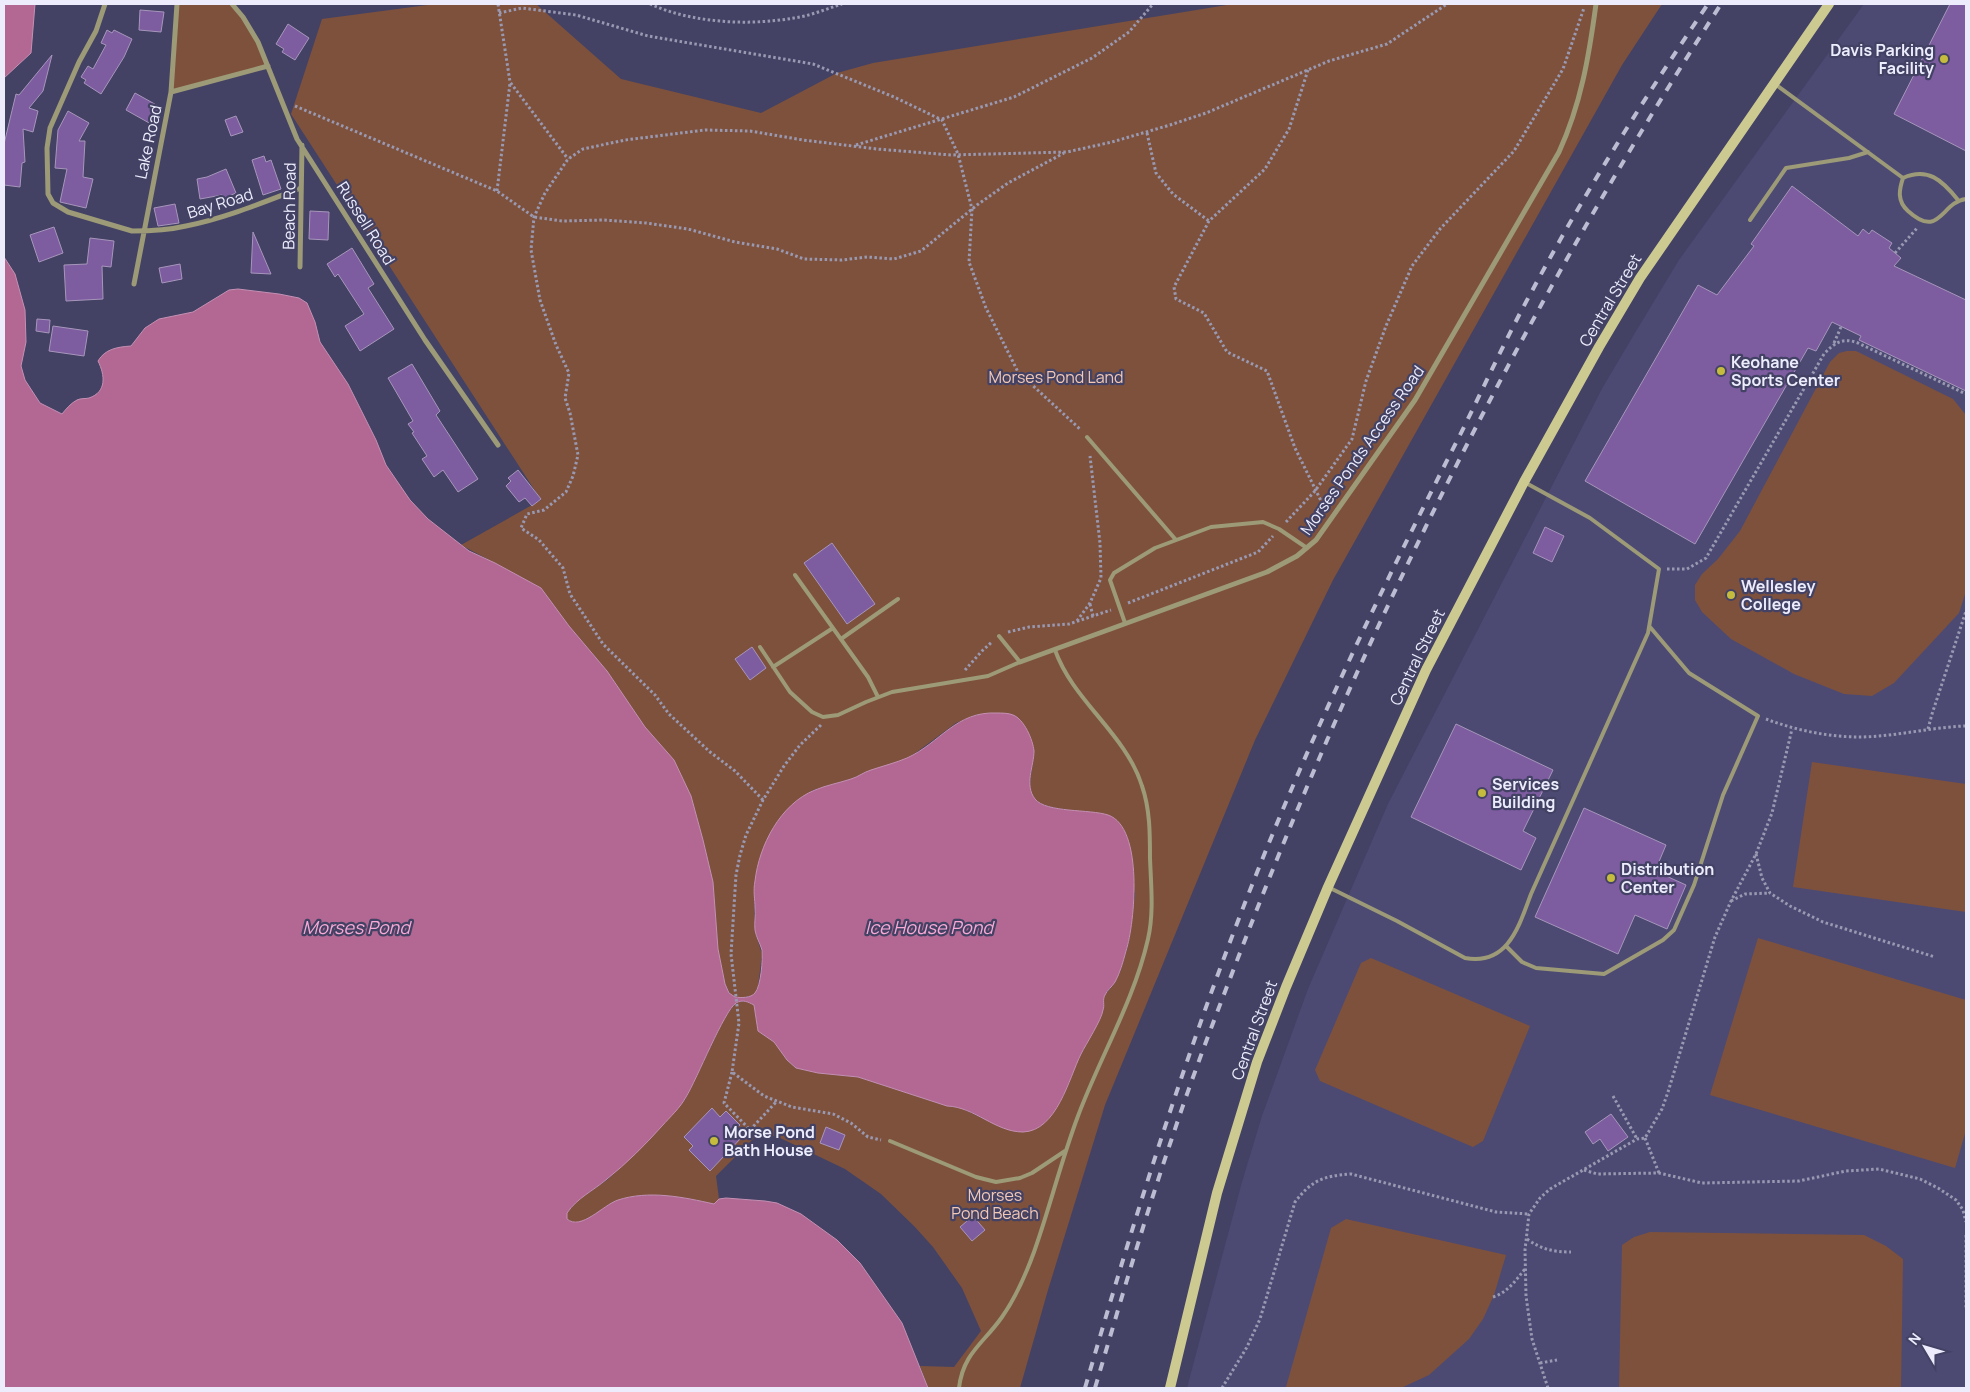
<svg xmlns="http://www.w3.org/2000/svg" width="1970" height="1392" font-family="Manrope,sans-serif">
  <rect width="100%" height="100%" fill="#434264"/>
  <!-- built -->
  <path fill="#4c4a73" d="M1864 4H1966V1388H1187L1242 1182 1262 1116 1308 989 1388 804 1603 387 1635 333 1679 260Z"/>
  <!-- green -->
  <path fill="#7e513d" d="M177 4H232L243 17 268 66 171 92Z
    M435 4H536L621 79 761 113 837 73 873 63 1233 4H1662L1622 65 1333 580 1255 740 1105 1105 1048 1290 1020 1388H928L920 1366 954 1367 981 1331 962 1288 933 1247 915 1227 881 1194 845 1169 776 1136H756L716 1176 719 1199 714 1204C683 1197 649 1190 618 1200 603 1205 582 1231 567 1219V1213L577 1201 607 1180 620 1168 685 1100 724 1019 734 1005 739 1002 746 1001 754 1005 758 1031 774 1042 787 1060 796 1068 818 1073 858 1077 947 1106 961 1108 1005 1129 1067 1088 1077 1062 1103 1012 1104 996 1114 984 1120 972 1128 946 1135 895 1128 841 1107 815C1089 811 1058 811 1042 804 1020 794 1036 768 1033 751 1032 739 1026 726 1017 717L999 713 976 715 956 723 910 757 888 766 869 771 851 779 813 790 795 803 778 821 770 834 754 897 755 932 762 954 758 987 755 994 751 996 739 998 731 995 725 984 718 949 713 882 703 840 691 796 673 760 645 727 607 671 569 626 541 588 461 545 541 500 291 114 322 19Z
    M1847 351H1856L1953 399 1966 415V591L1959 613 1894 683 1872 696 1844 694 1794 674 1731 639 1702 612 1695 600V585L1702 574 1718 559 1740 531 1830 362 1839 353Z
    M1812 762 1966 784V912L1793 887Z
    M1758 938 1966 1000V1130L1955 1168 1710 1095Z
    M1371 958 1530 1026 1483 1141 1473 1147 1320 1081 1315 1070 1361 963Z
    M1346 1219 1506 1255 1494 1295 1483 1319 1469 1339 1429 1375 1401 1388H1292L1286 1387 1331 1228Z
    M1650 1232 1864 1235 1886 1246 1903 1259 1901 1388H1619L1622 1245 1634 1237Z"/>
  <!-- water -->
  <path fill="#b36893" stroke="#c490b3" d="M4 4H35L31 53 4 78Z
    M4 257 15 274 25 310 26 342 21 366 25 380 40 403 62 414C66 409 71 403 77 400 81 398 85 399 89 398 107 392 105 375 98 361 105 349 117 347 131 346L145 328 159 319 193 312 229 290 238 289 279 294 299 298 307 303 315 322 320 342 348 384 376 440 386 465 410 500 428 519 469 551 495 563 541 588 569 626 607 671 645 727 674 760 691 796 703 840 713 882 718 949 725 984 729 993 735 997C741 998 751 998 755 993 761 986 763 959 762 950 760 943 756 937 755 930 754 923 756 915 755 908 755 899 753 891 755 881 759 846 780 804 815 790 827 785 839 783 851 779 858 777 864 772 871 770 883 766 895 763 907 758 940 743 956 711 997 713 1001 713 1009 713 1013 715 1024 719 1033 740 1034 751 1034 766 1024 785 1035 799 1046 813 1090 809 1108 815 1144 827 1135 923 1126 951 1123 962 1120 973 1115 982 1112 987 1107 990 1105 995 1102 1000 1105 1005 1103 1010 1102 1019 1086 1044 1081 1054 1069 1078 1057 1131 1023 1132 995 1132 975 1107 947 1106L858 1077 818 1073 796 1068 787 1060 774 1042 758 1031 754 1005C748 1002 743 999 736 1003 724 1011 697 1079 686 1097 680 1108 670 1117 662 1126 645 1145 627 1163 607 1179 593 1191 577 1198 567 1213V1219C581 1231 603 1205 618 1200 649 1190 683 1197 714 1204L719 1199 726 1198 765 1201 777 1203 801 1214 837 1240 860 1263 902 1323 928 1388H4Z"/>
  <!-- building -->
  <path fill="#7d5ca0" stroke="#a796bb" d="M1950 4H1966V151L1894 114Z
    M140 10 164 12 161 32 139 30Z
    M288 24 309 38 295 60 282 52 284 49 276 44Z
    M107 30 112 33 114 30 132 39 124 57 101 94 84 83 86 80 81 77 88 66 93 69 106 45 101 43Z
    M52 55 43 91 29 108 38 111 33 132 23 129 25 162 22 163 20 187 4 185V144L16 94 19 95Z
    M135 93 160 107 151 124 126 110Z
    M68 111 89 123 79 141H85L83 177 93 179 86 208 60 202 67 169 55 168 58 130Z
    M236 116 243 132 231 136 225 120Z
    M264 156 266 162 271 160 281 189 263 195 252 160Z
    M226 169 236 193 224 198 222 195 200 199 197 179 207 177Z
    M1792 186 1858 236 1863 229 1869 234 1872 230 1892 243 1889 248 1901 258 1894 266 1966 300V391L1859 340 1861 336 1832 322 1816 351 1808 348 1695 544 1585 481 1698 285 1717 295 1754 246 1751 244Z
    M175 204 179 223 158 226 154 208Z
    M310 211 329 212 328 240 309 239Z
    M54 227 63 253 39 262 30 235Z
    M253 232 271 274 251 273Z
    M90 238 114 241 111 267 102 266 103 299 66 301 64 265 87 264Z
    M352 248 374 284 368 288 394 329 360 351 345 326 364 314 338 274 335 277 327 264Z
    M180 264 182 279 162 283 159 268Z
    M37 319 50 320 49 333 36 331Z
    M53 326 88 331 84 356 49 351Z
    M412 364 440 411 436 415 478 479 458 492 443 470 434 477 422 459 427 456 412 433 414 432 408 424 413 421 388 378Z
    M518 470 541 499 532 506 525 498 519 502 506 486 511 481 508 478Z
    M1545 527 1564 536 1552 562 1533 553Z
    M832 543 875 604 847 624 804 563Z
    M752 647 766 668 750 680 735 659Z
    M1456 724 1553 770 1523 831 1536 838 1521 870 1411 817Z
    M1584 808 1666 845 1655 871 1686 885 1667 929 1635 915 1618 954 1535 917Z
    M712 1108 720 1117 726 1111 740 1125 735 1130 742 1137 710 1171 689 1150 693 1146 684 1137Z
    M1611 1114 1628 1137 1608 1151 1600 1139 1593 1144 1585 1132Z
    M826 1127 845 1135 839 1150 820 1143Z
    M973 1216 985 1230 972 1241 960 1227Z"/>
  <g fill="none" stroke-linecap="round" stroke-linejoin="round">
    <!-- path -->
    <path stroke="#9999b2" stroke-width="3" stroke-dasharray="2.5 2.5" stroke-linecap="butt" d="M498 4 510 82 568 159
      M650 4C692 23 748 26 794 18 810 16 826 9 842 4
      M499 13 522 8 576 15 648 36 813 64 894 97 942 120 958 154 972 209 969 262 986 308 1018 372 1081 430
      M1308 70 1289 129 1265 169 1209 221 1174 287 1176 299 1204 313 1227 352 1267 371 1295 448 1326 511
      M295 106 497 191 534 217 562 221 604 220 646 223 688 229 735 242 777 249 804 259 842 260 867 257 894 259 921 251 977 205 1008 183 1064 153
      M1147 133 1156 173 1173 194 1209 221
      M856 145 1014 97 1092 58 1129 32 1153 4
      M497 191 510 83
      M1895 253 1918 227
      M1834 343 1841 327
      M1286 522 1315 491 1352 439 1366 381 1386 326 1412 266 1440 229 1514 151 1563 69 1584 8
      M1667 569H1687L1706 558 1824 354C1834 343 1843 337 1858 343L1966 394
      M1128 603 1258 552 1273 536
      M1090 604 1093 616
      M1077 621 1090 603 1101 578 1100 543 1090 456
      M1008 632 1029 627 1069 624 1111 610
      M965 670 982 651 992 642
      M1766 719C1795 730 1828 737 1859 737 1894 737 1931 727 1966 726
      M821 725 800 745 784 766 763 800 746 835 740 855 736 875 731 954 739 1023 732 1072 764 1096 792 1107 833 1114 851 1123 868 1137 881 1140
      M1928 729 1932 714 1966 611
      M763 800 735 771 710 752 669 714 655 695 603 644 570 594 563 568 539 540 521 528 527 514 544 510 566 492 573 476 578 455 570 413 565 398 569 373 556 345 540 300 531 250 534 217 545 193 568 159 583 149 625 140 705 130 750 131 803 140 877 149 951 155 1067 152 1112 142 1170 125 1206 113 1329 61 1387 44 1447 4
      M1756 854 1762 878 1770 893 1790 906 1823 922 1935 957
      M1731 901 1745 894 1770 893
      M732 1072 724 1103 756 1136
      M1613 1096 1637 1139
      M750 1130 777 1101
      M1645 1138 1659 1173
      M1584 1170 1597 1174 1659 1173 1702 1183 1799 1181 1846 1171 1879 1169 1920 1179 1938 1188 1956 1200 1963 1210 1966 1222
      M1966 1235V1309
      M1527 1239C1541 1249 1553 1252 1571 1252
      M1493 1297C1507 1293 1516 1280 1525 1269
      M1540 1363 1557 1360
      M1222 1388 1247 1347 1260 1319 1295 1202C1312 1180 1323 1176 1351 1174L1496 1212 1529 1214
      M1548 1388 1532 1339 1526 1296 1525 1250 1529 1214 1540 1198 1550 1189 1637 1139 1645 1138 1662 1109 1668 1092 1715 937 1731 901 1756 854 1772 813 1792 729"/>
    <!-- service -->
    <path stroke="#9c9a77" stroke-width="4" d="M1775 84 1903 178
      M1958 200C1942 180 1928 167 1903 178 1899 190 1897 201 1908 211 1940 240 1941 202 1966 199
      M1750 220 1786 168 1849 158 1868 152
      M1087 437 1176 540
      M795 575 868 677 878 697
      M1125 623 1110 580 1114 573 1155 548 1211 527 1263 522 1279 529 1307 548
      M841 639 898 599
      M760 647 790 692 812 712 823 717 838 715 866 702 892 692 988 676 1020 662 999 636
      M773 667 833 628
      M1328 887 1397 921 1465 958C1508 966 1519 926 1531 894L1648 633 1659 569 1590 518 1526 483
      M1507 947 1522 962 1536 968 1604 974 1663 940 1674 930 1694 885 1723 795 1758 716 1689 673 1650 627
      M890 1141 976 1177 996 1182 1020 1178 1032 1173 1065 1151
      M959 1388C963 1353 984 1343 1002 1317 1016 1297 1026 1274 1034 1252 1050 1207 1061 1161 1078 1116 1100 1057 1134 1001 1148 939 1154 913 1151 885 1150 858 1150 834 1150 809 1142 786 1126 734 1073 701 1055 650"/>
    <!-- minor -->
    <path stroke="#9c9a77" stroke-width="5" d="M105 4 96 31 79 62 50 128 47 148 48 194 53 203 68 212 132 231C149 231 169 230 186 226 226 218 264 202 301 188
      M232 4 243 17 258 42 297 139 425 340 498 445
      M171 92 268 66
      M300 267 302 145
      M134 284 171 92 177 4
      M1020 662 1267 572 1297 556 1316 540 1415 400 1559 152C1581 104 1589 56 1596 4"/>
    <!-- secondary -->
    <path stroke="#ccc991" stroke-width="10" d="M1170 1388 1217 1193 1257 1062 1286 987 1328 887 1426 670 1524 482 1599 347 1640 278 1829 4"/>
    <!-- rail -->
    <path stroke="#bcbcd2" stroke-width="4" stroke-dasharray="9 9" stroke-linecap="butt" d="M1085 1388C1136 1212 1191 1036 1260 865 1319 718 1388 576 1460 435 1484 387 1506 338 1532 291 1585 192 1645 97 1708 4
      M1095 1388C1120 1303 1145 1217 1174 1132 1195 1069 1219 1007 1243 945 1370 616 1530 300 1721 4"/>
  </g>
  <!-- markers -->
  <g fill="#c5bc3d" stroke="#434264" stroke-width="2">
    <circle cx="1944" cy="59" r="5"/>
    <circle cx="1721" cy="371" r="5"/>
    <circle cx="1731" cy="595" r="5"/>
    <circle cx="1482" cy="793" r="5"/>
    <circle cx="1611" cy="878" r="5"/>
    <circle cx="714" cy="1141" r="5"/>
  </g>
  <g text-anchor="middle" dominant-baseline="central" stroke-width="4.5" stroke-linejoin="round" paint-order="stroke">
    <!-- poi labels -->
    <g font-size="16" font-weight="bold" fill="#ececfd" stroke="#434264" text-anchor="start">
      <text x="1934" y="50" text-anchor="end">Davis Parking<tspan x="1934" dy="18">Facility</tspan></text>
      <text x="1731" y="362">Keohane<tspan x="1731" dy="18">Sports Center</tspan></text>
      <text x="1741" y="586">Wellesley<tspan x="1741" dy="18">College</tspan></text>
      <text x="1492" y="784">Services<tspan x="1492" dy="18">Building</tspan></text>
      <text x="1621" y="869">Distribution<tspan x="1621" dy="18">Center</tspan></text>
      <text x="724" y="1132">Morse Pond<tspan x="724" dy="18">Bath House</tspan></text>
    </g>
    <!-- street labels -->
    <g font-size="16" fill="#ececfd" stroke="#434264">
      <text transform="translate(148 142) rotate(-78)">Lake Road</text>
      <text transform="translate(220 203) rotate(-17)">Bay Road</text>
      <text transform="translate(289 206) rotate(-89)">Beach Road</text>
      <text transform="translate(366 223) rotate(58)">Russell Road</text>
      <text transform="translate(1610 300) rotate(-59)">Central Street</text>
      <text transform="translate(1362 450) rotate(-55)">Morses Ponds Access Road</text>
      <text transform="translate(1417 657) rotate(-64)">Central Street</text>
      <text transform="translate(1254 1030) rotate(-70)">Central Street</text>
    </g>
    <!-- park labels -->
    <g font-size="16" fill="#f3c8b5" stroke="#434264">
      <text x="1056" y="377">Morses Pond Land</text>
      <text x="995" y="1195">Morses<tspan x="995" dy="18">Pond Beach</tspan></text>
    </g>
    <!-- water labels -->
    <g font-size="18" font-style="italic" fill="#faa9d6" stroke="#434264">
      <text x="356" y="927">Morses Pond</text>
      <text x="929" y="927">Ice House Pond</text>
    </g>
  </g>
  <!-- border -->
  <rect width="1970" height="1392" fill="none" stroke="#ececfd" stroke-width="10"/>
  <!-- north arrow -->
  <g transform="translate(1925 1347) rotate(308)" stroke="#434264" stroke-width="4" paint-order="stroke">
  <path d="M0-4L9 19L0 12L-9 19Z" fill="#ececfd"/>
  <text y="-8" font-size="14" font-weight="bold" text-anchor="middle" fill="#ececfd">N</text>
  </g>
</svg>
